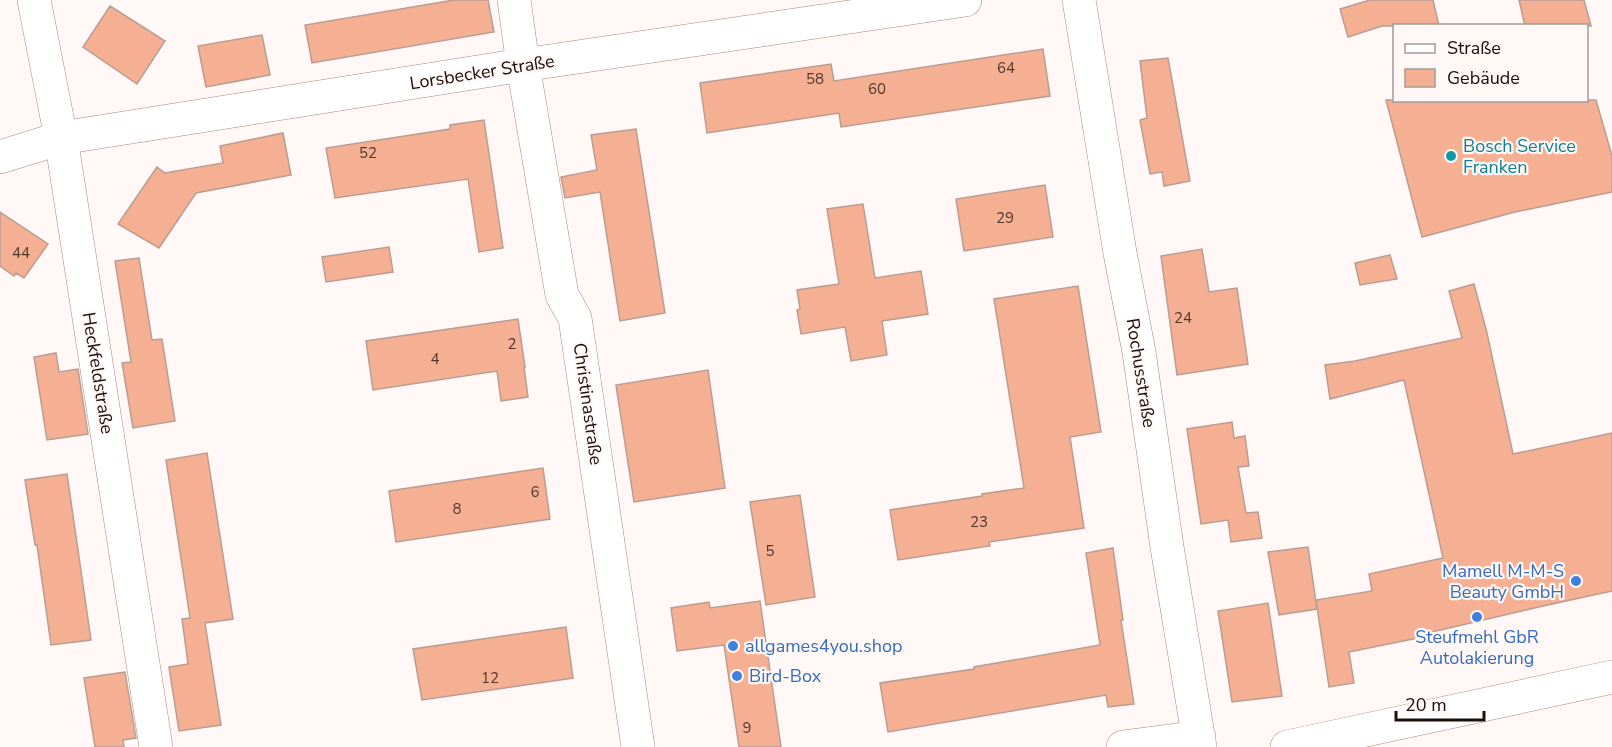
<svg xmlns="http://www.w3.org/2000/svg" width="1612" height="747" font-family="'Nunito Sans',sans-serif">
  <rect width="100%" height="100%" fill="#fff8f6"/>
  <!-- building -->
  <path fill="#f5af92" stroke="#ba9d92" stroke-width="1.5" d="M454 0H488L494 32 312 63 305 25Z
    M1370 0H1433L1439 26H1382L1348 37 1340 9Z
    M1519 0H1584L1591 26H1525Z
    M110 6 165 41 137 84 83 47Z
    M262 35 270 75 206 87 198 46Z
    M1043 49 1050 96 841 127 839 113 707 133 700 83 831 64 834 81Z
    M1168 58 1190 181 1164 186 1162 172 1150 174 1140 120 1147 118 1140 61Z
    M1386 100H1596L1612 156V192L1515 212 1422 237Z
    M484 120 503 248 479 252 468 179 335 198 326 148 450 129V125Z
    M636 129 665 313 620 321 600 192 565 198 561 177 597 170 591 135Z
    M283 133 291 175 196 193 159 248 118 224 157 167 165 173 223 163 220 146Z
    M1045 185 1053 237 964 251 956 199Z
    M863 204 875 278 921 271 928 314 882 321 887 355 851 361 845 327 801 334 797 310 800 309 797 290 839 284 827 209Z
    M0 212 48 244 24 278 16 273 14 276 0 266Z
    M389 247 393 272 326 282 322 257Z
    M1202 249 1209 292 1237 288 1248 364 1177 375 1161 256Z
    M1390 255 1397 279 1360 285 1355 263Z
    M139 258 152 340 162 339 175 421 133 428 122 363 131 362 115 261Z
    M1474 284 1487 333 1513 454 1612 433V591L1543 606 1432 632 1433 636 1408 640 1349 652 1354 683 1329 687 1316 600 1372 591 1369 574 1443 558 1404 380 1330 399 1325 365 1355 361 1462 338 1449 291Z
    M1078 286 1101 432 1070 437 1084 528 989 542 990 546 898 560 890 510 982 496V494L1024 488 994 299Z
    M518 319 525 367H524L528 397 501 401 497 371 373 390 366 341Z
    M56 353 59 372 78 369 88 434 47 440 34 357Z
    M708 370 725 488 634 502 616 385Z
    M1232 422 1234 438 1245 436 1249 466 1238 467 1246 513 1258 512 1262 538 1231 542 1228 520 1201 524 1187 429Z
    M207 453 233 619 205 623 221 725 179 731 169 667 188 664 182 619 190 618 166 460Z
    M543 468 550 519 396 542 389 491Z
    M67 474 91 640 51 645 37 545H35L25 480Z
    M800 495 815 597 766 605 750 502Z
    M1308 547 1317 609 1279 615 1268 552Z
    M1113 548 1123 620H1121L1134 704 1108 707 1106 695 888 732 880 683 974 669V667L1100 645 1086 553Z
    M760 601 781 747H739L724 645 677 651 671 608 709 602 710 608Z
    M1268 603 1282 696 1232 702 1218 611Z
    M566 627 573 678 422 700 413 649Z
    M125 672 136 738 123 740 124 747H95L84 678Z"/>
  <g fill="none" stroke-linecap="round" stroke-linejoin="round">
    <defs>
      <path id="street" d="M34 0 61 138 156 747
        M514 0 523 65 562 295 575 318 638 747
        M1079 0 1120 253 1139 352 1167 547 1200 747
        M0 157 61 138 523 65 965 0
        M1123 747 1199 737
        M1287 747 1612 677"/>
    </defs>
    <!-- street casing -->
    <use href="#street" stroke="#a5897d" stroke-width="34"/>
    <!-- street -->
    <use href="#street" stroke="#fff" stroke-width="33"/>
  </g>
  <!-- markers -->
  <circle fill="#0f9aa8" stroke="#fff8f6" stroke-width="2" cx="1451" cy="156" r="6"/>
  <g fill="#3f7fe0" stroke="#fff8f6" stroke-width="2">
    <circle cx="1576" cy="581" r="6"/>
    <circle cx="1477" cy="617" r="6"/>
    <circle cx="733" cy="646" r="6"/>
    <circle cx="737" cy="676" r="6"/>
  </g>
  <g text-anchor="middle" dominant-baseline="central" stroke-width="4.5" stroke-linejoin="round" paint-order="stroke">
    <!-- number labels -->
    <g font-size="15" fill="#51372d">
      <text x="1006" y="68">64</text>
      <text x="815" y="79">58</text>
      <text x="877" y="89">60</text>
      <text x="368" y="153">52</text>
      <text x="1005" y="218">29</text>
      <text x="21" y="253">44</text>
      <text x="1183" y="318">24</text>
      <text x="512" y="344">2</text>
      <text x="435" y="359">4</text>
      <text x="535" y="492">6</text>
      <text x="457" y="509">8</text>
      <text x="979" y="522">23</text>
      <text x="770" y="551">5</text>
      <text x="490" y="678">12</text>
      <text x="747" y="728">9</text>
    </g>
    <!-- street labels -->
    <g font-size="18" fill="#1a0f0b" stroke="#fff8f6">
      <text transform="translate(482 72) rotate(-9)">Lorsbecker Straße</text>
      <text transform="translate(98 373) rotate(81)">Heckfeldstraße</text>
      <text transform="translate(1141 373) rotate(81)">Rochusstraße</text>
      <text transform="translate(588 404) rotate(82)">Christinastraße</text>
    </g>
    <!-- culture labels -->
    <g font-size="18" fill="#0d838f" stroke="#fff8f6" text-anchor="start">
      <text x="1463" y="146">Bosch Service<tspan x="1463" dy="21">Franken</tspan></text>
    </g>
    <!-- shop labels -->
    <g font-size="18" fill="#366cbe" stroke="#fff8f6" text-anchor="start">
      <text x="1564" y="571" text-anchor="end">Mamell M-M-S<tspan x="1564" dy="21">Beauty GmbH</tspan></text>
      <text x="1477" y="637" text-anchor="middle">Steufmehl GbR<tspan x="1477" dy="21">Autolakierung</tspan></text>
      <text x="745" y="646">allgames4you.shop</text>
      <text x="749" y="676">Bird-Box</text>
    </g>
  </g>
  <!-- legend -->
  <rect x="1393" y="24" width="195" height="78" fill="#fff8f6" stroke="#a39b98" stroke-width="1.5"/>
  <rect x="1405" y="44" width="30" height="9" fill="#ffffff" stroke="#a39b98" stroke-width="1.5"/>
  <text x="1447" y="54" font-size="18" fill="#1a0f0b">Straße</text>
  <rect x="1405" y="69" width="30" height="18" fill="#f5af92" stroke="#a39b98" stroke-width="1.5"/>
  <text x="1447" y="84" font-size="18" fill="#1a0f0b">Gebäude</text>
  <!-- scale -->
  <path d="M1396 711v9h88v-9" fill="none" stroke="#1a0f0b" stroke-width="3"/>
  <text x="1405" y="711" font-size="18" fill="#1a0f0b" stroke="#fff8f6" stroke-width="4.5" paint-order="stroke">20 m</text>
</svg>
